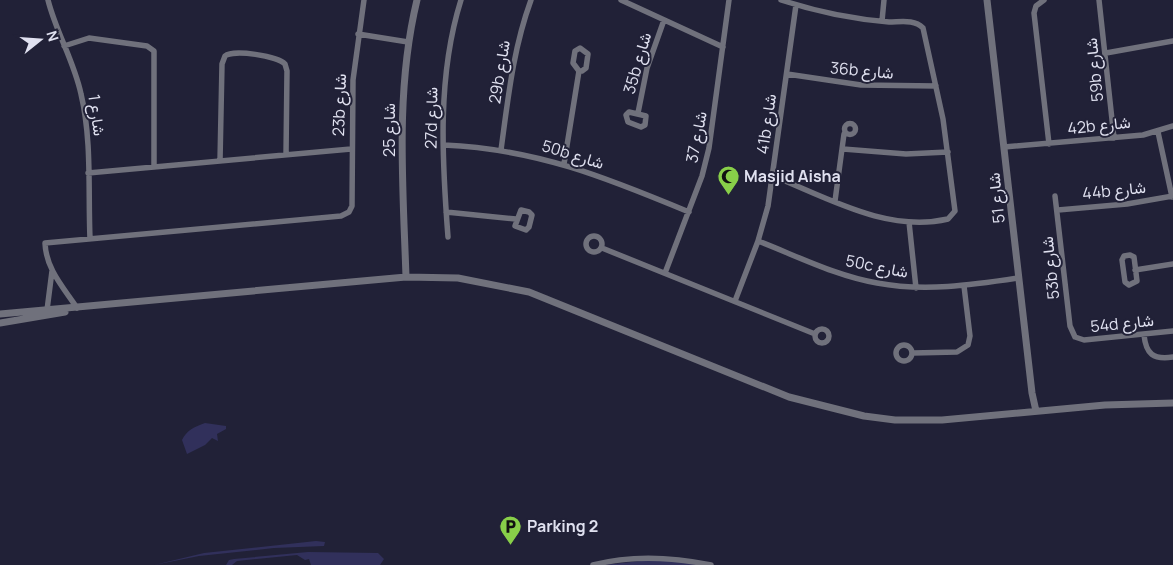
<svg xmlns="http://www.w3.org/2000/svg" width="1173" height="565" font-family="Manrope,Vazirmatn,sans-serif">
  <rect width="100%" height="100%" fill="#212137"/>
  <!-- green -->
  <path fill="#31305b" d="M205 423 226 426V429L217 434 218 441 212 438 205 445 187 454 182 440C187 430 194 427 205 423Z
    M316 541 325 542 324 546 274 548 199 556 154 565 204 553Z
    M308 552 378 553 384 559 380 565H311L309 559 305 560 297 555 237 561 232 565H226L229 560 234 559Z
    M660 559 703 565H603Z"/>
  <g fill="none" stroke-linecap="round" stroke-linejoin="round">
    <!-- minor -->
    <path stroke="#70717c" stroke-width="5.5" d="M48 0C56 32 74 61 81 94 92 140 88 191 90 239
      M621 0 723 47
      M1044 0 1036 6 1034 13 1049 144
      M1099 0 1114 138
      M882 21 884 0
      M358 34 408 42
      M64 46 89 38 147 46 154 51V167
      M580 48 588 54 586 68 582 71H579L573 63 575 51Z
      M1106 53 1173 41
      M787 74 861 85 936 86
      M629 112 646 116 645 125 641 127 628 122 626 115Z
      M638 113 647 68 664 20
      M844.5 129a5.5 5.5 0 1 1 11 0a5.5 5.5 0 1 1-11 0Z
      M1158 132 1172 197
      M444 145C536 149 605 177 689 212
      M1004 147 1143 135 1173 126
      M843 149 906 154 948 152
      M501 150C508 99 513 49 531 0
      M220 161 222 64 225 56C233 49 278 56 285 64L287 71 286 155
      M564 164 579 71
      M88 173 351 149
      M773 176C828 198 887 233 948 219L955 211 943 119 923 28C914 19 901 22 889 22 852 19 817 12 781 0
      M1055 196 1070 326 1075 337 1084 340 1173 331
      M835 201 844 134
      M521 210 529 212 532 215 529 227 526 230 515 226Z
      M1058 210 1127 204 1173 196
      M446 212 516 219
      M909 222 916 288
      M586 244a8 8 0 1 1 16 0a8 8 0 1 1-16 0Z
      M448 237C442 159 437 76 461 0
      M758 241C797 256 836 276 877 283 924 292 972 285 1018 278
      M602 248 815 334
      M1130 255 1134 257 1137 281 1129 285 1125 282 1122 260 1124 256Z
      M1135 270 1173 264
      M665 273 702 176 709 148 729 0
      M735 301 758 241 768 206 796 5
      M77 308C63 287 46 269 45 243L341 216 349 212 352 206 353 80 364 0
      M47 310 52 271
      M815 336a7 7 0 1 1 14 0a7 7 0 1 1-14 0Z
      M1144 335C1146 354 1153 360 1173 357
      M896 353a8 8 0 1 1 16 0a8 8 0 1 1-16 0Z
      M913 353 957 352 968 345 970 336 964 286
      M593 565C631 555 672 557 711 565"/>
    <!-- tertiary -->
    <path stroke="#70717c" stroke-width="7" d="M987 0 1032 393 1036 411
      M406 277C403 185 395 91 417 0
      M0 314 406 277 458 278 529 292 789 397 864 416 895 420H942L1105 405 1173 403
      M0 323 65 312"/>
  </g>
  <!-- icons -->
  <defs>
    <symbol id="mosque-pin" viewBox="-11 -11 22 30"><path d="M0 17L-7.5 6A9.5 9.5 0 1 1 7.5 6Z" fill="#88cf49" stroke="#212137"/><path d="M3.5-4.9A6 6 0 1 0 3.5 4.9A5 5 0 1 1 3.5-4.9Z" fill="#111"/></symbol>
    <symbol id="parking-pin" viewBox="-11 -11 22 30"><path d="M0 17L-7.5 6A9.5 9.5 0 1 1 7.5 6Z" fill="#88cf49" stroke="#212137"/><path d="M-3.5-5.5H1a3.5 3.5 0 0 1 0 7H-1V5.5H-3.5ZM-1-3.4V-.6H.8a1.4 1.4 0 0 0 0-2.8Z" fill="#111"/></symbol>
  </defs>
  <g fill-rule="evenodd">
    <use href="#mosque-pin" x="716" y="164" width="25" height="34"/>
    <use href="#parking-pin" x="498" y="514" width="25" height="34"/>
  </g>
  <g text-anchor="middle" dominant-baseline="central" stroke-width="4" stroke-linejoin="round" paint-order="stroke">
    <!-- street labels -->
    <g font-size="16" fill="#e0e1f0" stroke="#212137">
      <text transform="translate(637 63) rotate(-74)">35b شارع</text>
      <text transform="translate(862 70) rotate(5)">36b شارع</text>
      <text transform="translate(1094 70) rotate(-96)">59b شارع</text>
      <text transform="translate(499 72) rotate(-81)">29b شارع</text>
      <text transform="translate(339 105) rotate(-88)">23b شارع</text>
      <text transform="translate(97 115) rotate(82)">شارع 1</text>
      <text transform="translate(431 118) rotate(-89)">27d شارع</text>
      <text transform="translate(766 124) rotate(-82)">41b شارع</text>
      <text transform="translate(1099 125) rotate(-6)">42b شارع</text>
      <text transform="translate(389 130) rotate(-90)">شارع 25</text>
      <text transform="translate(696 137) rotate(-79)">شارع 37</text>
      <text transform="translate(573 154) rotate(17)">50b شارع</text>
      <text transform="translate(1114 190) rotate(-6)">44b شارع</text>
      <text transform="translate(996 198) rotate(-96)">شارع 51</text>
      <text transform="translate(877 266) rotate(11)">50c شارع</text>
      <text transform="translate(1050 268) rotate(-96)">53b شارع</text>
      <text transform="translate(1122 323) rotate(-6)">54d شارع</text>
    </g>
    <!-- poi labels -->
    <g font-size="16" font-weight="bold" fill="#e0e1f0" stroke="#212137" text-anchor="start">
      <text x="744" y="176">Masjid Aisha</text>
      <text x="527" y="526">Parking 2</text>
    </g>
  </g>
  <!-- north arrow -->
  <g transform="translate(40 40) rotate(73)" stroke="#212137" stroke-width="4" paint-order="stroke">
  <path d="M0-4L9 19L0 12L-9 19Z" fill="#e0e1f0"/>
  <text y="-8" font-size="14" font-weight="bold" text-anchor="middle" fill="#e0e1f0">N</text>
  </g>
</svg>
